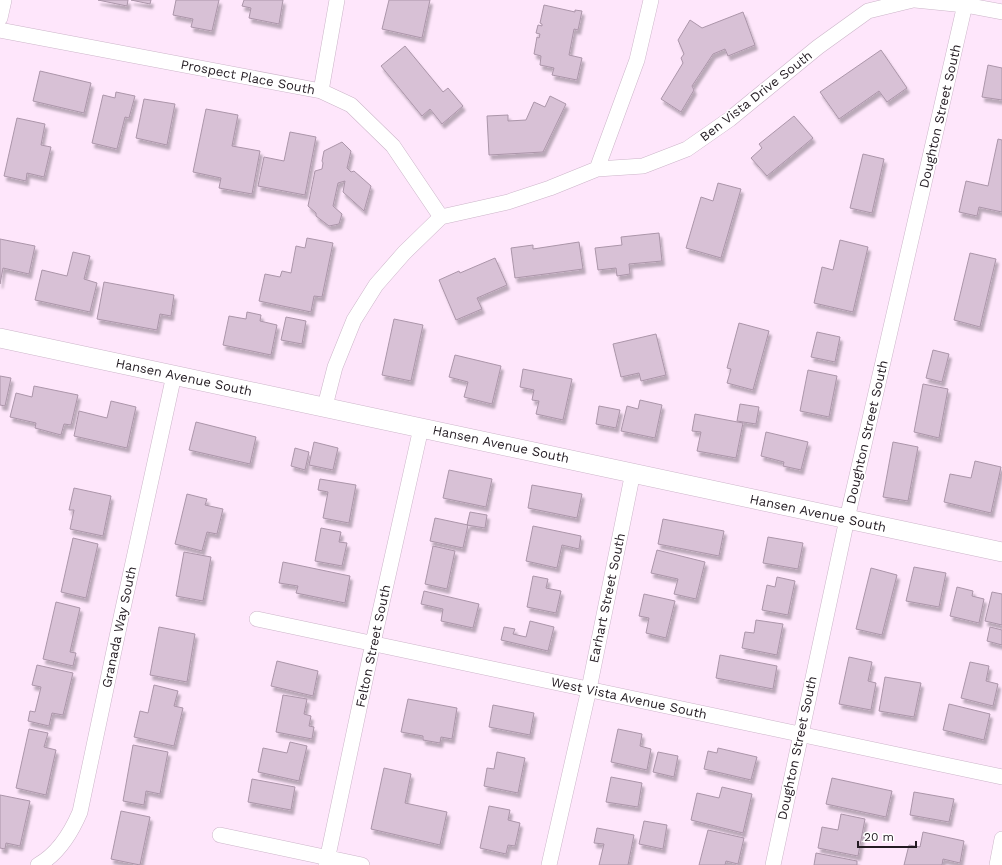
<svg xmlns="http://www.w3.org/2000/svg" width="1002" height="865" font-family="'Work Sans',sans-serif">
  <defs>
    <filter id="shadow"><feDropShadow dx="2.5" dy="4.5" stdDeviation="1" flood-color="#0004"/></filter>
  </defs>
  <rect width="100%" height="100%" fill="#fee6fb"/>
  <!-- building -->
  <path fill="#d8c1d6" stroke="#ab95a9" filter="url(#shadow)" d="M98 0H128L127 6Z
    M131 0H151L150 4Z
    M176 0H219L212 31 191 27 193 19 173 15Z
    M244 0H283L279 24 249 18 251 8 242 6Z
    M389 0H430L422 38 382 29Z
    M544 5 575 12V10L582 11 578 30 574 29 569 55 582 58 577 80 552 75 554 68 540 65 541 56 534 54 537 37 539 38 540 34 536 33 538 25 542 26V24L540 23Z
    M743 12 755 45 728 56 725 49 713 54 692 86 694 90 681 112 661 99 683 63 681 58 684 54 678 40 690 20 702 28Z
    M405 46 443 92 448 88 463 106 442 124 430 109 422 116 381 66Z
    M881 50 907 88 887 102 879 91 839 119 820 92Z
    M988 65 1002 68V100L982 97Z
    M40 71 91 83 84 113 33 101Z
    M116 92 135 96 129 118 125 117 117 149 92 143 103 95 115 98Z
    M550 96 566 104 543 152 489 155 487 116 508 115V121L526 120 534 102 545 107Z
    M144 99 175 104 167 145 136 138Z
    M206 109 238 115 232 146 260 151 252 194 219 188 221 178 193 172Z
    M794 116 813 138 767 176 751 158 762 148 759 144Z
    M17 118 45 124 41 145 51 147 44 177 27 173 26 181 4 176Z
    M290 132 316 137 305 195 258 186 264 157 284 161Z
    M998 139 1002 140V212L979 207 977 216 959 212 966 181 988 186Z
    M342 142 351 151 347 168 351 172 354 171 371 186 364 211 343 192 345 181 338 183 333 206 342 214 339 224 329 226 316 216V213L308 206 315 171 322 169 323 163 322 161 324 151Z
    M863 154 884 159 872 213 850 208Z
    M718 183 741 189 721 258 686 248 701 197 713 201Z
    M659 233 662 261 629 264 630 274 617 276 616 268 598 270 595 248 622 245 621 237Z
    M307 238 333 243 322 297 314 296 311 312 259 301 265 274 280 277 282 271 291 273 296 246 305 248Z
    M0 239 35 246 29 274 3 268 0 284Z
    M840 240 868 247 853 312 814 303 822 267 833 270Z
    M579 242 583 269 515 278 511 248 533 245V249Z
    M73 252 90 256 84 279 97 283 90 312 35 300 42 270 67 276Z
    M970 253 996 259 980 327 954 320Z
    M495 258 507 285 477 298 482 309 456 320 439 280 459 271 460 273Z
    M104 282 174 295 171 316 160 314 157 330 97 319Z
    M247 312 261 315 260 321 277 325 271 355 223 345 229 316 246 319Z
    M286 317 306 321 302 344 281 340Z
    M394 319 423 325 411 381 382 375Z
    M739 323 769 331 753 390 727 383 731 369 727 368Z
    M817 332 840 337 835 362 811 357Z
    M656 334 666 375 641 381 639 373 621 377 613 344Z
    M933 350 949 354 942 382 926 378Z
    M455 355 501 366 492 404 464 397 468 382 449 377Z
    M523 369 572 379 563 420 536 414 539 401 532 400 534 390 520 387Z
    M808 370 837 376 829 417 800 411Z
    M0 376 11 378 5 406 0 405Z
    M923 384 948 389 939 438 914 432Z
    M34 386 78 395 71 425 64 424 61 435 35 428 36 423 10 417 16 393 32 397Z
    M640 400 662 405 655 438 621 431 627 406 638 409Z
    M111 401 136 407 127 448 74 436 79 411 107 418Z
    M740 404 759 407 756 424 737 421Z
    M599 406 620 410 616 428 596 424Z
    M695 414 743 423 736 458 697 451 701 432 692 431Z
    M196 422 256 437 250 464 189 450Z
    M766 432 808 442 801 470 783 466 784 462 761 456Z
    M314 442 338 448 333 470 309 465Z
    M893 442 918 447 908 501 883 497Z
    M295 448 309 452 305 470 291 466Z
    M975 461 1001 467 991 513 944 502 950 474 971 478Z
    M449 470 492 479 486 507 443 498Z
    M320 479 356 485 349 523 323 518 328 492 318 490Z
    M532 485 582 494 577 518 528 508Z
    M74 488 111 496 103 536 70 529 74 510H69Z
    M187 494 207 499 205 505 223 509 217 534 207 532 202 551 175 544Z
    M470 512 487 515 485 528 467 525Z
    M435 518 468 525 463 548 430 541Z
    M663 519 724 531 719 556 658 544Z
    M533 526 581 536 579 549 562 545 557 568 526 561Z
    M321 528 341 532 339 542 347 543 342 566 315 561Z
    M768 537 803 543 798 569 763 563Z
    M73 538 98 544 86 598 61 592Z
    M433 546 455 551 447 589 425 584Z
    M657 550 705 562 696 599 674 594 678 579 651 573Z
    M184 552 211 557 203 601 176 596Z
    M283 562 350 576 345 603 296 593 298 586 279 583Z
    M914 567 946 573 939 607 906 601Z
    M871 568 897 575 882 635 856 629Z
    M533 576 548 579 546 588 561 591 556 613 527 607Z
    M777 577 795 581 788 615 762 610 767 585 775 587Z
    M957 587 973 591 972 596 984 599 979 623 950 616Z
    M424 591 479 604 473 628 441 621 443 609 421 604Z
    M992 592 1002 594V625L985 621Z
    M644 594 675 601 666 638 646 633 649 618 639 616Z
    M56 602 80 608 70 652 76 653 73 666 43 659Z
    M756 620 783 624 777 655 742 648 745 632 754 633Z
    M530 621 554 627 548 651 501 640 504 627 515 629 513 634 526 637Z
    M159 627 195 634 187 682 150 675Z
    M990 627 1002 630V645L987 641Z
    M720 655 777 666 773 689 716 678Z
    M849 657 872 662 868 681 876 683 871 710 839 704Z
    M277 661 318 671 313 696 271 686Z
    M970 662 989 666 986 681 998 684 993 706 961 698Z
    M37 665 73 673 63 715 52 713 49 726 28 721 30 711 35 712 41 687 32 685Z
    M885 677 921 683 914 717 879 711Z
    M154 685 178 691 174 706 183 708 174 746 134 737 140 711 148 713Z
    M283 695 307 699 304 714 311 716 309 726 314 727 312 739 276 732Z
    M408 699 457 708 452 739 441 737 440 743 423 740V736L401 732Z
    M949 704 990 714 984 740 943 730Z
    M493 705 534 713 530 735 489 727Z
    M29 729 48 733 44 747 56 750 46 795 16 788Z
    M618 729 642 734 640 746 651 749 647 770 611 762Z
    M290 742 307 746 299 781 258 772 263 748 287 753Z
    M133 745 168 752 160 794 146 791 144 805 123 801Z
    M718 748 757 757 751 780 704 769 708 751 717 753Z
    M497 752 525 758 518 793 484 786 487 768 494 769Z
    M658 752 678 756 674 777 653 772Z
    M384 768 411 774 405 803 447 812 440 845 371 829Z
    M611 777 642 783 638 807 606 802Z
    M832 778 892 791 886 817 826 804Z
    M252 779 295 787 291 810 248 802Z
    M722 787 752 794 743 833 691 820 697 793 719 798Z
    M914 792 954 799 949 822 910 815Z
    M0 795 30 801 20 846 6 843 5 849 0 848Z
    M489 806 510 810 508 820 520 823 515 846 508 845 506 854 480 848Z
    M121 811 150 817 140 865 111 859Z
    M841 814 865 819 858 856 818 848 822 827 838 830Z
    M644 821 667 825 663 849 639 844Z
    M597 828 634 835 628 865H599L604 844 594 843Z
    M708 830 744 838 738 864 726 861 725 865H699Z
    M923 832 964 841 960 863 943 859 942 865H904L909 845 920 847Z
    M816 853 857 861V865H814Z"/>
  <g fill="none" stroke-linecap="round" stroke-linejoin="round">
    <defs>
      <path id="minor" d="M915 0 965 5 1002 12
        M0 18 4 0
        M0 30 321 91 351 105 393 146 441 217
        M321 91 337 0
        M597 169 637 60 651 0
        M325 406 335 367 354 320 376 285 404 253 441 217 508 202 550 188 597 169 643 166 687 149 730 119 818 47 868 11 913 0
        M257 619 1002 777
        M220 835 362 865
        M38 865C58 854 71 833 80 812L122 613 174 375
        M326 865 373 643 421 428
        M549 865 589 689 633 472
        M773 865 847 519 966 0
        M997 865 1002 839"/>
      <path id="tertiary" d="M0 338 1002 552"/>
    </defs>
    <!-- minor casing -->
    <use href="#minor" stroke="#ccb5c9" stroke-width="16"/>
    <!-- tertiary casing -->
    <use href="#tertiary" stroke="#ccb5c9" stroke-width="20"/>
    <!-- minor -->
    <use href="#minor" stroke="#fff" stroke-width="15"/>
    <!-- tertiary -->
    <use href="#tertiary" stroke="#fff" stroke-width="19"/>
  </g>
  <g text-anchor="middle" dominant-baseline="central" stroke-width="3.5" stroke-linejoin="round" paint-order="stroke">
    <!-- street labels -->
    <g font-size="13" fill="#231b22" stroke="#fff">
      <text transform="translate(248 77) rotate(11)">Prospect Place South</text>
      <text transform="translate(756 96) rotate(-38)">Ben Vista Drive South</text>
      <text transform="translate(940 116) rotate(-77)">Doughton Street South</text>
      <text transform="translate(184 377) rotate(12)">Hansen Avenue South</text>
      <text transform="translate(867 432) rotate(-77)">Doughton Street South</text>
      <text transform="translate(501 444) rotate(12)">Hansen Avenue South</text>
      <text transform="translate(818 513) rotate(12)">Hansen Avenue South</text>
      <text transform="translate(607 598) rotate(-78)">Earhart Street South</text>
      <text transform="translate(119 627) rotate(-78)">Granada Way South</text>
      <text transform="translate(373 646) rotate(-78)">Felton Street South</text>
      <text transform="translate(629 698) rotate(12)">West Vista Avenue South</text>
      <text transform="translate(797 748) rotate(-78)">Doughton Street South</text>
    </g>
  </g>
  <!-- scale -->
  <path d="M858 841v6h58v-6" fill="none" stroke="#231b22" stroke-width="2"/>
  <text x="864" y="841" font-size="12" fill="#231b22" stroke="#ffffff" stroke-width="3" paint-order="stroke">20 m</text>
</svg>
